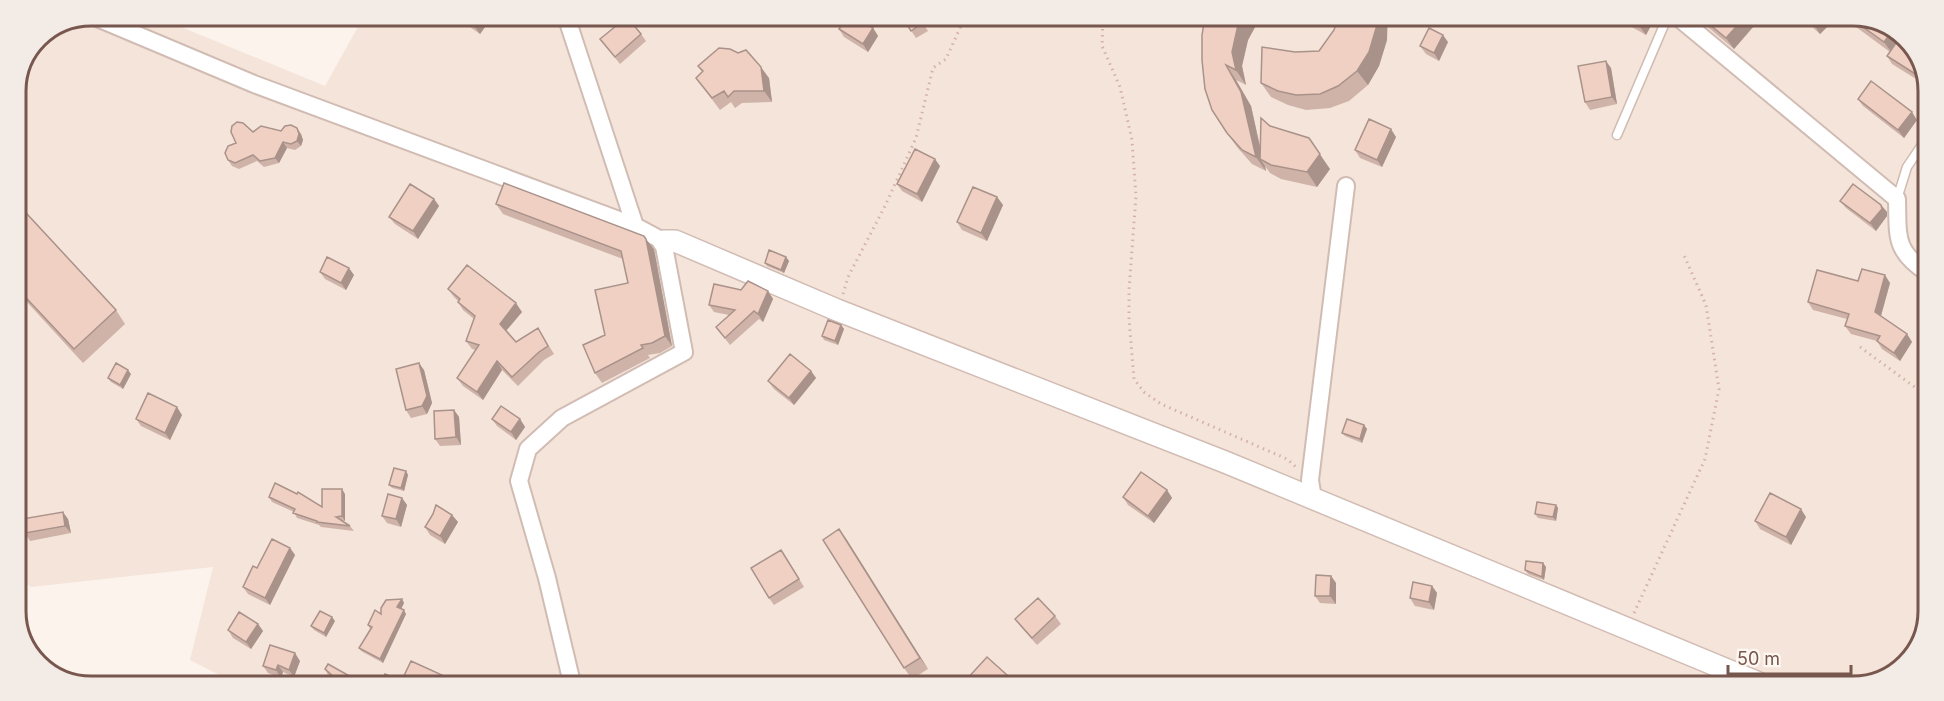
<svg xmlns="http://www.w3.org/2000/svg" width="1944" height="701" font-family="Inter,sans-serif">
  <rect width="100%" height="100%" fill="#fcf3ec"/>
  <!-- residential -->
  <path fill="#f4e4da" d="M91 15H152L325 86 364 16 1877 19 1913 44 1929 85 1925 634 1899 671 1854 686 233 682 190 660 213 567 31 587 15 575V86L37 37Z"/>
  <g fill="none" stroke-linecap="round" stroke-linejoin="round">
    <defs>
      <path id="service" d="M571 28 585 16
        M1617 135 1667 18
        M1897 199 1907 167 1928 136"/>
      <path id="minor" d="M90 15 254 84 635 226 663 241 684 352 562 418 528 449 519 481 547 578 572 683
        M566 16 635 226
        M1679 18 1897 199C1898 237 1894 251 1928 273
        M1313 499 1310 480 1346 186"/>
      <path id="tertiary" d="M663 241H675L837 310 1225 462 1766 686"/>
    </defs>
    <!-- service casing -->
    <use href="#service" stroke="#d1bcb3" stroke-width="11"/>
    <!-- minor casing -->
    <use href="#minor" stroke="#d1bcb3" stroke-width="20"/>
    <!-- tertiary casing -->
    <use href="#tertiary" stroke="#d1bcb3" stroke-width="24"/>
    <!-- path -->
    <path stroke="#d6b2a6" stroke-width="3" stroke-dasharray="1.5 4.5" stroke-linecap="butt" d="M1103 17 1102 46 1120 87 1132 140 1136 196 1129 290V319L1134 379 1144 392 1161 404 1287 459 1296 467
      M843 294 848 277 885 206 916 138 933 68 946 59 965 17
      M1860 347 1927 396
      M1634 613 1705 459 1719 389 1706 305 1683 253"/>
    <!-- service -->
    <use href="#service" stroke="#fff" stroke-width="8"/>
    <!-- minor -->
    <use href="#minor" stroke="#fff" stroke-width="16"/>
    <!-- tertiary -->
    <use href="#tertiary" stroke="#fff" stroke-width="21"/>
  </g>
  <!-- wall -->
  <path fill="#cfb3a9" d="M454 16H493L480 34Z
    M902 17H919L928 31 916 38Z
    M1205 17 1260 18 1248 40 1242 66 1246 85 1236 80 1251 106 1260 146 1270 126 1330 169 1317 187 1281 179 1270 173 1265 166 1266 171 1252 164 1237 147 1227 133Z
    M1655 18 1646 35 1630 26 1625 19Z
    M1700 19H1760L1734 49 1703 23Z
    M1803 19H1835L1820 34Z
    M1848 19H1877L1903 37 1900 41 1916 52 1929 87 1892 64 1887 56 1890 52 1852 24Z
    M1388 22 1387 40 1379 66 1368 85 1349 101 1330 108 1306 110 1288 105 1271 97 1261 83 1295 52 1319 51 1334 30Z
    M873 28 878 36 868 52 844 37 839 29Z
    M641 34 646 41 620 64 600 39Z
    M1448 42 1439 61 1426 54 1420 46Z
    M698 66 769 78 772 102 742 103 735 108 731 102 720 110 696 78 702 72Z
    M1611 68 1617 104 1590 110 1585 102Z
    M1858 99 1917 120 1904 138 1863 106Z
    M281 131 301 134 303 140 301 146 295 150 287 148 279 163 264 167 257 161 239 169 232 166 228 160 236 143 253 132Z
    M1396 137 1382 167 1360 158 1355 150Z
    M940 166 922 202 902 191 897 184Z
    M997 197 1003 205 987 241 962 230 957 222Z
    M434 199 439 206 418 239 395 224 389 217Z
    M15 201 116 310 125 324 83 363 15 289Z
    M1840 201 1881 205 1887 212V216L1876 231 1846 208Z
    M496 204 654 249 672 346 660 353 648 355 650 358 602 383 595 373 628 283 623 259 503 214Z
    M786 257 789 261 784 273 767 266 765 263Z
    M320 272 354 275 346 290 325 279Z
    M1858 281 1890 283 1881 316 1907 334 1912 342 1900 361 1882 349 1877 341 1851 334 1845 326 1847 319 1813 310 1808 302Z
    M448 289 522 312 506 331 516 342 538 328 554 354 544 360 518 386 502 370 483 400 463 386 457 378 476 350 472 349 466 341 474 319 463 310 458 302V301L454 297Z
    M741 290 768 291 773 299 763 322 759 319 730 345 716 327 729 315 714 312 709 305Z
    M841 325 844 329 838 345 824 340 822 336Z
    M424 370 432 403 427 414 411 418 406 410Z
    M811 371 816 378 794 405 774 389 768 381Z
    M131 374 123 389 111 382 108 378Z
    M454 410 459 417 461 445 440 446 435 439Z
    M182 415 170 440 141 426 136 419Z
    M492 419H520L525 427 516 440 497 426Z
    M1364 425 1367 429 1362 443 1345 436 1342 433Z
    M406 471 408 475 404 491 392 488 389 485Z
    M1167 490 1172 498 1154 523 1128 505 1123 497Z
    M345 494V521H343L350 526 354 531 321 527 319 525 297 518 294 512 272 502 269 497 322 507Z
    M402 498 407 505 401 527 387 523 382 516Z
    M1556 505 1558 508 1556 521 1538 518 1535 514Z
    M433 514 452 515 458 522 445 544 430 535 425 527Z
    M1806 517 1791 545 1760 529 1755 521Z
    M68 519 71 533 30 541 25 533Z
    M839 529 928 669 912 679 904 668Z
    M290 548 295 555 270 605 248 594 243 587 257 568Z
    M786 557 804 587 774 605 769 598Z
    M1543 563 1546 567 1544 580 1528 574 1525 570Z
    M1331 576 1336 583V604L1320 603 1315 596Z
    M1432 586 1437 593 1434 610 1415 606 1410 598Z
    M402 599 404 603 401 609 406 614 383 663 361 651 359 648 370 629 368 625 381 614Z
    M1055 616 1061 624 1037 645 1021 627 1015 619Z
    M335 621 326 637 314 630 311 626Z
    M258 624 263 631 251 649 233 638 228 630Z
    M300 661 294 677 283 672 281 678 268 673 263 666Z
    M325 669 362 683H338L328 675Z
    M442 675 444 679 442 683H408L406 682 403 678Z"/>
  <!-- shaded-wall -->
  <path fill="#a99289" d="M482 16H493L480 34 475 27Z
    M1242 18H1260L1248 40 1242 66 1246 85 1236 70 1232 52 1238 25Z
    M1377 18H1387V40L1379 66 1368 85 1357 71Z
    M1645 18H1655L1646 35 1640 27Z
    M1743 19H1760L1734 49 1726 38Z
    M1817 19H1835L1820 34 1813 23Z
    M873 28 878 36 868 52 863 44Z
    M1893 30 1903 37 1892 53 1884 42Z
    M1443 35 1448 42 1439 61 1434 53Z
    M1606 61 1611 68 1617 104 1612 97Z
    M1226 65 1236 80 1251 106 1263 161 1260 159 1265 166 1266 171 1256 157Z
    M761 67 769 78 772 102 764 91Z
    M1912 112 1917 120 1904 138 1898 130Z
    M297 128 301 134 303 140 301 146 297 141Z
    M1391 129 1396 137 1382 167 1377 160Z
    M1309 138 1330 169 1317 187 1307 172Z
    M283 142 287 148 279 163 275 158Z
    M935 159 940 166 922 202 917 194Z
    M997 197 1003 205 987 241 981 233Z
    M434 199 439 206 418 239 413 231Z
    M1881 205 1887 212V216L1876 231 1870 223Z
    M646 239 654 249 672 346 665 336Z
    M786 257 789 261 784 273 781 270Z
    M349 268 354 275 346 290 341 283Z
    M1885 275 1890 283 1880 319 1875 312Z
    M768 291 773 299 763 322 758 314Z
    M516 303 522 312 505 332 500 324Z
    M841 325 844 329 838 345 835 341Z
    M1907 334 1912 342 1900 361 1894 353Z
    M497 361 502 370 483 400 477 392Z
    M419 363 424 370 432 403 427 414 422 406Z
    M128 370 131 374 123 389 120 385Z
    M811 371 816 378 794 405 789 398Z
    M177 407 182 415 170 440 165 433Z
    M454 410 459 417 461 445 456 437Z
    M520 419 525 427 516 440 511 432Z
    M1364 425 1367 429 1362 443 1360 439Z
    M406 471 408 475 404 491 401 488Z
    M342 489 345 494V521L342 516Z
    M1167 490 1172 498 1154 523 1148 516Z
    M402 498 407 505 401 527 396 519Z
    M1556 505 1558 508 1556 521 1553 517Z
    M1801 509 1806 517 1791 545 1786 537Z
    M63 512 68 519 71 533 65 526Z
    M452 515 458 522 445 544 440 536Z
    M839 529 847 540 928 669 920 658Z
    M290 548 295 555 270 605 265 598Z
    M1543 563 1546 567 1544 580 1542 577Z
    M1331 576 1336 583V604L1330 596Z
    M1432 586 1437 593 1434 610 1429 602Z
    M402 599 404 603 400 611 397 607Z
    M404 610 406 614 383 663 380 659Z
    M332 617 335 621 326 637 324 633Z
    M258 624 263 631 251 649 246 642Z
    M295 653 300 661 294 677 289 670Z
    M278 665 283 672 281 678 276 670Z
    M442 675 444 679 442 683H438Z
    M1007 675 1012 682 1010 684H998Z"/>
  <!-- building -->
  <path fill="#f1d0c4" stroke="#a99289" stroke-width="1.5" d="M459 16H482L475 27Z
    M627 17 641 34 615 57 600 39Z
    M847 17H854L873 28 863 44 839 29Z
    M902 17H918L922 23 911 31Z
    M1205 17 1242 18 1238 25 1232 52 1236 70 1226 65 1241 92 1256 157 1242 150 1227 133 1212 110 1205 89 1202 60V35Z
    M1338 18H1377V25L1369 52 1357 71 1338 86 1320 94 1296 95 1278 91 1261 83 1262 47 1295 52 1319 51 1334 30Z
    M1625 18H1645L1640 27Z
    M1703 19H1743L1726 38Z
    M1808 19H1817L1813 23Z
    M1852 19H1877L1893 30 1884 42Z
    M1429 28 1443 35 1434 53 1420 46Z
    M1898 40 1916 52 1928 82 1887 56Z
    M719 48 730 49 738 53 746 50 761 67 764 91H734L728 97 724 91 712 98 696 78 703 71 698 66Z
    M1606 61 1612 97 1585 102 1578 66Z
    M1871 81 1912 112 1898 130 1858 99Z
    M1261 118 1270 126 1309 138 1320 154 1307 172 1271 165 1260 159Z
    M1369 119 1391 129 1377 160 1355 150Z
    M237 122 243 123 253 132 261 126 281 131 285 126 291 125 297 128 299 134 297 141 291 144 283 142 275 158 260 161 253 155 235 163 228 160 225 153 228 146 236 143 231 132 232 126Z
    M915 149 935 159 917 194 897 184Z
    M504 183 644 236 646 239 665 336 652 343 641 345 643 348 595 373 583 345 605 335 595 290 628 283 621 251 496 204Z
    M410 184 434 199 413 231 389 217Z
    M1853 184 1881 205 1882 209 1870 223 1840 201Z
    M973 187 997 197 981 233 957 222Z
    M15 201 116 310 74 349 15 286Z
    M769 250 786 257 781 270 765 263Z
    M327 257 349 268 341 283 320 272Z
    M467 265 516 303 500 324 516 342 538 328 548 346 539 352 512 377 497 361 477 392 457 378 479 345 466 341 475 316 458 302 460 299 448 289Z
    M1862 269 1885 275 1875 312 1907 334 1894 353 1877 341 1880 336 1845 326 1849 314 1808 302 1817 270 1858 281Z
    M748 281 768 291 758 314 754 311 725 338 716 327 735 310 709 305 714 284 741 290Z
    M828 320 841 325 835 341 822 336Z
    M790 354 811 371 789 398 768 381Z
    M116 363 128 370 120 385 108 378Z
    M419 363 427 396 422 406 406 410 396 369Z
    M1927 378V390L1921 385Z
    M148 393 177 407 165 433 136 419Z
    M501 406 520 419 511 432 492 419Z
    M454 410 456 437 435 439 434 411Z
    M1347 419 1364 425 1360 439 1342 433Z
    M394 468 406 471 401 488 389 485Z
    M1141 472 1167 490 1148 516 1123 497Z
    M275 483 297 494 298 492 322 507V489H342V516L336 517 350 526 317 522V521L293 513 295 509 269 497Z
    M1770 493 1801 509 1786 537 1755 521Z
    M388 494 402 498 396 519 382 516Z
    M1537 502 1556 505 1553 517 1535 514Z
    M436 505 452 515 440 536 425 527 433 514Z
    M63 512 65 526 25 533 22 519Z
    M839 529 920 658 904 668 823 540Z
    M272 539 290 548 265 598 243 587 253 566 257 568Z
    M781 550 799 579 769 598 751 568Z
    M1526 561 1543 563 1542 577 1525 570Z
    M1316 575 1331 576 1330 596H1315Z
    M1413 582 1432 586 1429 602 1410 598Z
    M1038 598 1055 616 1032 638 1015 619Z
    M402 599 397 607 404 610 380 659 359 648 372 627 368 625 375 610 381 614V608L386 600Z
    M320 611 332 617 324 633 311 626Z
    M239 612 258 624 246 642 228 630Z
    M270 645 295 653 289 670 278 665 276 670 263 666Z
    M987 657 1007 675 998 684H970L966 680Z
    M411 661 442 675 438 683H414L403 678Z
    M328 664 362 683H341L325 669Z
    M385 674 403 682 381 683Z"/>
  <!-- crop -->
  <path d="M0 0H1944V701H0ZM91 26H1853A65 65 0 0 1 1918 91V611A65 65 0 0 1 1853 676H91A65 65 0 0 1 26 611V91A65 65 0 0 1 91 26Z" fill="#f3ebe5" fill-rule="evenodd"/>
  <path fill="none" stroke="#77574e" stroke-width="3" d="M91 26H1853A65 65 0 0 1 1918 91V611A65 65 0 0 1 1853 676H91A65 65 0 0 1 26 611V91A65 65 0 0 1 91 26Z"/>
  <!-- scale -->
  <path d="M1728 665v9h123v-9" fill="none" stroke="#77574e" stroke-width="3"/>
  <text x="1737" y="665" font-size="18" fill="#77574e" stroke="#fef8f2" stroke-width="4.5" paint-order="stroke">50 m</text>
</svg>
